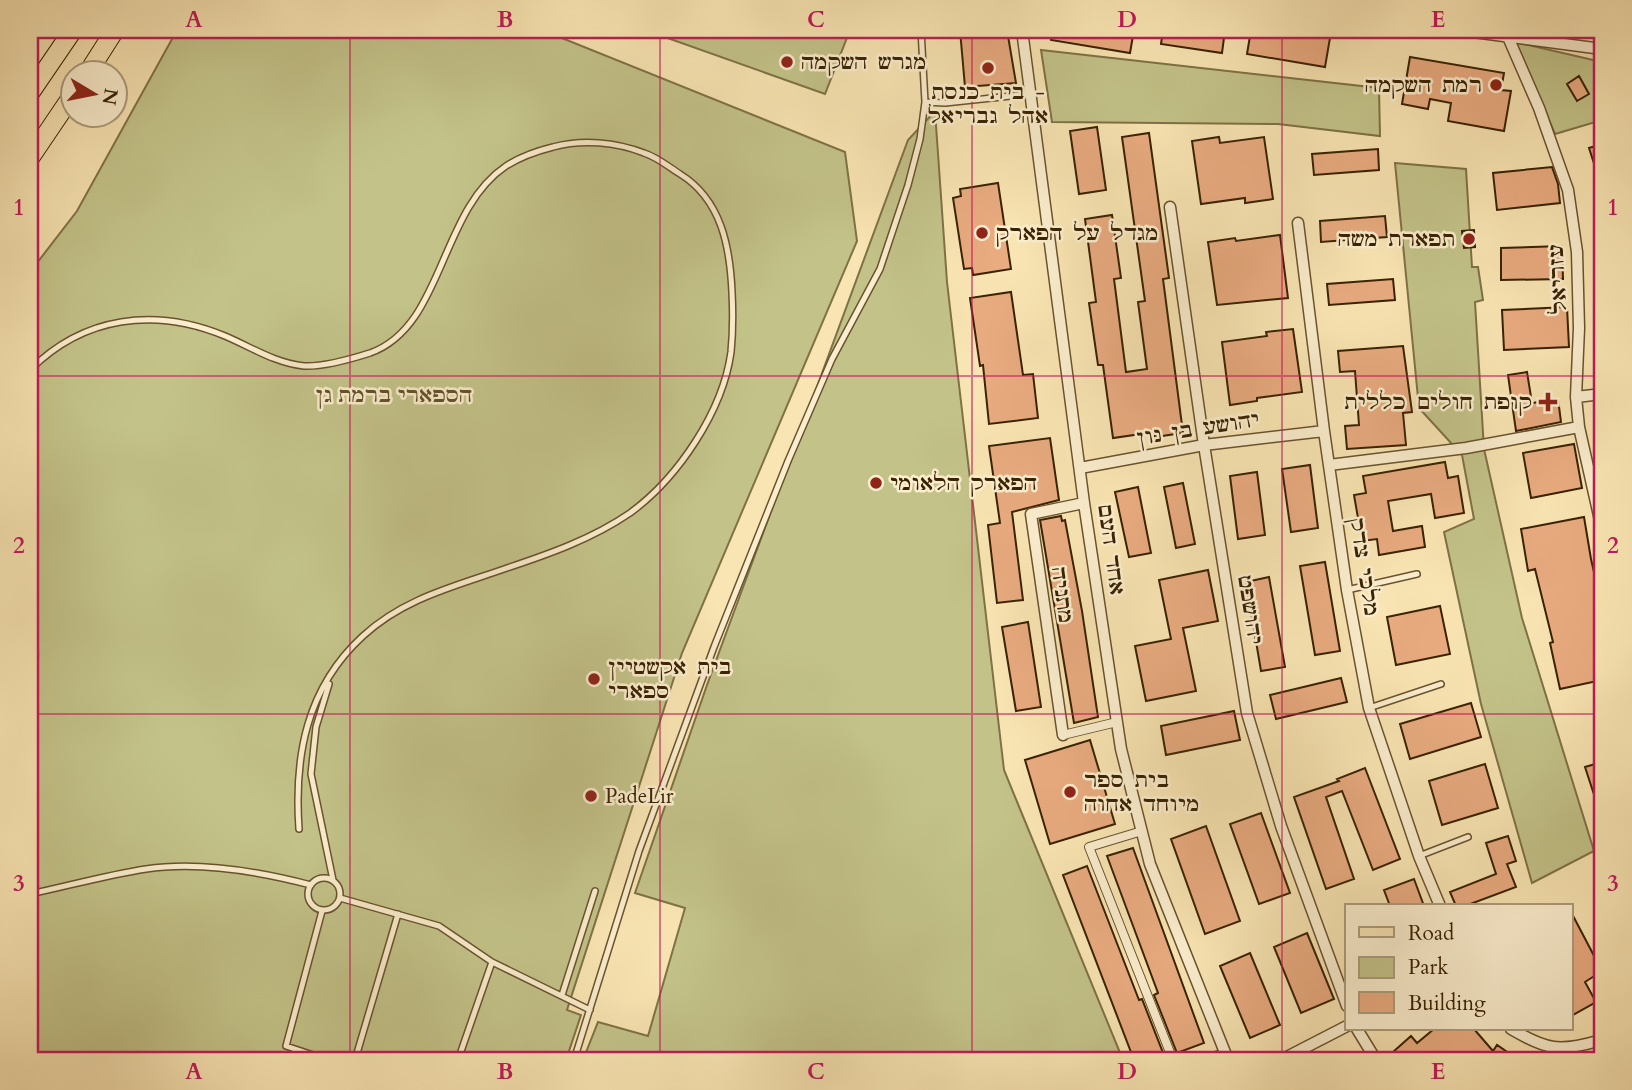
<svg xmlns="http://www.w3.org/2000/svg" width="1632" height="1090" font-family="Cardo,'Frank Ruhl Libre',serif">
  <rect width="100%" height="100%" fill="#f9e5b3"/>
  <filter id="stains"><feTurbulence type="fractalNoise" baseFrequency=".00286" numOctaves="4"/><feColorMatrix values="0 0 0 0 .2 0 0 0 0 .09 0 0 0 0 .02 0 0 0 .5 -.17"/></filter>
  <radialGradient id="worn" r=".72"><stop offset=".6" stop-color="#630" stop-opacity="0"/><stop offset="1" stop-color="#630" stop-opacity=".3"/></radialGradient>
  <!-- green -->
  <path fill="#c3c389" stroke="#7e7246" stroke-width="2" d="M177 30H542L845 152 857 241 682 653 567 1010 581 1015 566 1060H30V272L77 211Z
    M645 30H850L825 94Z
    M1515 42 1602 62V108L1599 121 1555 134Z
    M1041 50 1379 88 1380 136 1278 124 1052 122Z
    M935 111 947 282 1004 770 1123 1060H583L598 1022 648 1036 685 908 635 893 707 685 908 140Z
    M1395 163 1466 169 1472 267H1478L1483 300 1475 302 1484 449 1522 618 1594 851 1532 883 1481 704 1444 532 1474 519 1462 455 1419 408Z"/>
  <!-- building -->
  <path fill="#e9ab80" stroke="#392202" stroke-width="2" d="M960 30H1007L1016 83 965 87Z
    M1050 30H1134L1130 53 1051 40Z
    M1163 30H1225L1222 53 1161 44Z
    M1251 30H1317L1331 32 1325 67 1247 54Z
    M1410 57 1504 73 1501 90 1511 91 1504 131 1448 121 1451 103 1430 99 1428 109 1402 104Z
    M1579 76 1589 94 1577 101 1567 84Z
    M1097 127 1106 190 1079 194 1070 131Z
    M1149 133 1169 278 1163 279 1183 433 1155 437V432L1113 438 1103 365H1098L1089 303 1096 302 1085 219 1112 215 1121 278 1114 279 1126 372 1147 369 1138 302 1145 301 1122 137Z
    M1219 137 1220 143 1264 137 1273 199 1245 203V198L1201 204 1192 141Z
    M1602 144V182H1600L1589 148Z
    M1378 149 1379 170 1314 175 1312 154Z
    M1552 167 1558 184 1560 203 1497 210 1493 173Z
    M998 183 1011 269 973 275 972 268 964 269 953 198 961 196 960 189Z
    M1385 216 1387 237 1321 242 1320 221Z
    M1474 230 1475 247 1464 248 1462 231Z
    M1280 235 1288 298 1217 305 1208 242 1235 238 1236 241Z
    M1562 246 1563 279 1501 280V248Z
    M1393 279 1395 300 1329 305 1327 284Z
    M1011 292 1023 375 1033 374 1038 418 989 424 983 365 980 366 970 298Z
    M1567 307 1569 347 1504 350 1502 310Z
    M1293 329 1302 392 1257 398V401L1230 405 1222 342 1267 336 1266 332Z
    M1403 346 1412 412 1403 413 1406 445 1347 449 1345 426 1359 425 1355 371 1340 372 1338 351Z
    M1527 372 1532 403 1558 399 1561 422 1516 431 1508 375Z
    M1050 438 1059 500 1012 512 1023 600 997 603 988 525 1000 523 989 446Z
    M1574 444 1582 488 1531 498 1523 453Z
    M1445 462 1448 478 1458 476 1464 513 1435 518 1431 494 1388 501 1393 531 1422 526 1425 547 1379 555 1377 539 1362 541 1354 495 1366 493 1363 476Z
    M1310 465 1318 528 1291 532 1282 469Z
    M1257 472 1265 535 1238 539 1230 476Z
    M1183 483 1195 544 1176 548 1164 487Z
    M1138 487 1151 553 1129 557 1115 492Z
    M1061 516 1062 521 1065 520 1082 611 1098 717 1074 723 1040 520Z
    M1584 517 1591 559 1602 607V680L1560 689 1550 643 1553 642 1535 569 1528 571 1521 529Z
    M1325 562 1340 651 1315 655 1300 566Z
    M1208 570 1218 621 1183 628 1196 691 1146 701 1135 646 1171 639 1159 580Z
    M1269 577 1285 667 1261 671 1246 582Z
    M1440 606 1450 654 1396 665 1387 617Z
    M1028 622 1041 707 1016 711 1002 627Z
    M1341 678 1347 702 1276 719 1270 695Z
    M1471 703 1481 737 1410 759 1400 724Z
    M1234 711 1240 740 1166 755 1161 726Z
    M1090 740 1115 824 1050 844 1025 760Z
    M1602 762V813H1600L1585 767Z
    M1485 764 1498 808 1442 825 1429 781Z
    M1365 768 1400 859 1373 870 1342 791 1326 797 1354 879 1326 889 1294 797 1339 781 1337 779Z
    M1261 813 1290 893 1259 904 1230 824Z
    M1206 826 1240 921 1205 934 1171 839Z
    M1508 836 1516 861 1507 864 1516 887 1465 906H1456L1450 892 1496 874 1486 843Z
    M1133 848 1204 1043 1177 1053 1154 995 1158 993 1107 856Z
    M1087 866 1139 1000 1142 999 1165 1058 1159 1060H1134L1063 875Z
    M1414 879 1424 906H1390L1384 890Z
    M1571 912 1602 971 1585 982 1596 1002 1571 1016Z
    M1307 933 1334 999 1301 1013 1274 947Z
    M1250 953 1280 1025 1250 1038 1220 966Z
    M1434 1029H1474L1493 1051 1497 1045 1519 1060H1384L1411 1036 1417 1043Z"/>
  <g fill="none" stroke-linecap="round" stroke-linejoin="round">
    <defs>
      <path id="service" d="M921 30 925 102 945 103 1030 94
        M30 370C84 316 155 307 225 336 251 347 275 363 304 366 324 367 351 359 370 353 444 327 439 211 506 166 520 157 537 151 553 147 582 139 616 142 644 153 657 157 669 167 680 174 722 200 730 248 732 292 733 312 733 332 731 352 723 411 678 478 630 513 592 539 549 554 507 568 456 586 404 598 363 636 306 688 294 757 299 829
        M1347 590 1417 574
        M30 615C37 642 37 668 30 695
        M329 684 316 727 311 774 333 880
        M1369 708 1441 684
        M1419 856 1468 837
        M308 894a16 16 0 1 1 32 0a16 16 0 1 1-32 0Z
        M30 894C68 886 107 875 146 869 197 861 261 872 311 885
        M340 898 439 926 492 962 590 1010
        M322 911 286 1046 328 1060
        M562 995 595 891
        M355 1060 398 914
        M458 1060 492 962
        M574 1060 639 851 714 647 788 461 832 359 880 269 908 185 920 139 925 102"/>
      <path id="pedestrian" d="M1063 735 1117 722
        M1142 831 1089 847 1173 1060"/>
      <path id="minor" d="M1022 30 1084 503 1121 749 1150 864 1228 1060
        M1458 30 1602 49
        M1509 30 1508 37 1539 108 1568 190 1577 252 1579 328 1576 397 1579 427 1602 529
        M1170 207 1204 445 1247 713 1281 826 1347 1006
        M1298 223 1324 431 1347 590 1369 708 1419 856 1440 906
        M1576 397 1602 394
        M1329 465 1466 448 1579 427
        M1080 468 1204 445 1324 431
        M1063 735 1031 514 1084 503
        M1357 1029 1376 1060
        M1511 1029C1547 1050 1559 1052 1598 1041
        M1207 1060 1226 1054
        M1281 1060 1347 1026"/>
      <path id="primary" d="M87 74 115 30
        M30 93 73 30
        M30 158 74 93"/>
    </defs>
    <!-- service casing -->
    <use href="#service" stroke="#69532e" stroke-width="8"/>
    <!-- pedestrian casing -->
    <use href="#pedestrian" stroke="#69532e" stroke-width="10"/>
    <!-- minor casing -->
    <use href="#minor" stroke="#69532e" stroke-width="13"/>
    <!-- primary casing -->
    <use href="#primary" stroke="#392202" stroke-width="20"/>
    <!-- service -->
    <use href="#service" stroke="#fbeece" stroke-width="5"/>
    <!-- pedestrian -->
    <use href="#pedestrian" stroke="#fbeece" stroke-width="8"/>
    <!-- minor -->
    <use href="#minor" stroke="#fbeece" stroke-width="10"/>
    <!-- primary -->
    <use href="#primary" stroke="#f9e5b3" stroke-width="18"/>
  </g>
  <!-- grid -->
  <path fill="none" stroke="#c2185b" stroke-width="2" stroke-opacity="0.55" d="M350 30V1060M660 30V1060M972 30V1060M1282 30V1060M30 376H1602M30 714H1602"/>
  <!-- markers -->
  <g fill="#8f2418" stroke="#fbeece" stroke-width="2.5">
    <circle cx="787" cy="62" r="7"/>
    <circle cx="988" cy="68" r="7"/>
    <circle cx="1496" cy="85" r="7"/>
    <circle cx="982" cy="233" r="7"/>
    <circle cx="1469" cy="239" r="7"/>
    <path d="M1544.5 391.5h7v7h7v7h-7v7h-7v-7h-7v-7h7z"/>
    <circle cx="876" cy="483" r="7"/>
    <circle cx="594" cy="679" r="7"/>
    <circle cx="1070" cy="792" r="7"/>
    <circle cx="591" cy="796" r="7"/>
  </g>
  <g text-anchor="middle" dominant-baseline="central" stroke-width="5" stroke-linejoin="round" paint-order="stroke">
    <!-- poi labels -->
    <g font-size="21" fill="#392202" stroke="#fbeece" text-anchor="start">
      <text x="801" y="62">מגרש השקמה</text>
      <text x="1482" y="85" text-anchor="end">רמת השקמה</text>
      <text x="988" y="92" text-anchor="middle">בית כנסת -<tspan x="988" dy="24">אהל גבריאל</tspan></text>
      <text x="996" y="233">מגדל על הפארק</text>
      <text x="1455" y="239" text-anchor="end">תפארת משה</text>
      <text x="1532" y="402" text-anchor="end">קופת חולים כללית</text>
      <text x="890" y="483">הפארק הלאומי</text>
      <text x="608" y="667">בית אקשטיין<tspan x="608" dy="24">ספארי</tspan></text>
      <text x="1084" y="780">בית ספר<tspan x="1084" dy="24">מיוחד אחוה</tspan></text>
      <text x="605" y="796">PadeLir</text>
    </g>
    <!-- street labels -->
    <g font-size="21" fill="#392202" stroke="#fbeece">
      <text transform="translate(1558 279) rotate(-93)">עזריאל</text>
      <text transform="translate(1198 429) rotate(-9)">יהושע בן נון</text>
      <text transform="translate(1111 550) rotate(82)">אחד העם</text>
      <text transform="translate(1364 567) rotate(81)">מלכי צדק</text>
      <text transform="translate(1062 595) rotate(82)">מתניה</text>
      <text transform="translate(1250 610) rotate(81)">יהושפט</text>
    </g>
    <!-- park labels -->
    <g font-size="21" font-style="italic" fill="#62522a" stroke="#fbeece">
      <text x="394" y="395">הספארי ברמת גן</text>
    </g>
  </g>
  <!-- margin -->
  <rect width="1632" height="1090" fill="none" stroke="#f9e5b3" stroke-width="77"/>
  <!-- legend -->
  <rect x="1345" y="904" width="228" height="126" fill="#fbeece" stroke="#ad9c7c" stroke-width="2"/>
  <rect x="1359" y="927" width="35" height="10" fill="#f9e5b3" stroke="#ad9c7c" stroke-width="2"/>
  <text x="1408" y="940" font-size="21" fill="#392202">Road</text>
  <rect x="1359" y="957" width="35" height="21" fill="#c3c389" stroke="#ad9c7c" stroke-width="2"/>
  <text x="1408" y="974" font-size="21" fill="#392202">Park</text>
  <rect x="1359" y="992" width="35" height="21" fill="#e9ab80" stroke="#ad9c7c" stroke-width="2"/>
  <text x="1408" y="1010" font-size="21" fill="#392202">Building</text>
  <!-- north arrow -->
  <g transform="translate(94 94) rotate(100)"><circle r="33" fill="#fbeece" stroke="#ad9c7c" stroke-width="2"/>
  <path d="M0-5L12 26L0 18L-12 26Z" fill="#8f2418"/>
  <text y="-10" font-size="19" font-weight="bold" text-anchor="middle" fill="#392202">N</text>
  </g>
  <rect x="38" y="38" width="1556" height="1014" fill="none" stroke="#c2185b" stroke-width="2.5"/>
  <g font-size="23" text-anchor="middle" font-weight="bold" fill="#c2185b">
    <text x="194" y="27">A</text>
    <text x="505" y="27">B</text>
    <text x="816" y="27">C</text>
    <text x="1127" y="27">D</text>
    <text x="1438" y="27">E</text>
    <text x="19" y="215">1</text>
    <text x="1613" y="215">1</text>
    <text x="19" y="553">2</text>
    <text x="1613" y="553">2</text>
    <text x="19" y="891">3</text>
    <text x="1613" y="891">3</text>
    <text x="194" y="1079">A</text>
    <text x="505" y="1079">B</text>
    <text x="816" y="1079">C</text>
    <text x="1127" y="1079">D</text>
    <text x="1438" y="1079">E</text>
  </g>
  <rect width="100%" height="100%" filter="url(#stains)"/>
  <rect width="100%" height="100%" fill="url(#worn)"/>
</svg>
